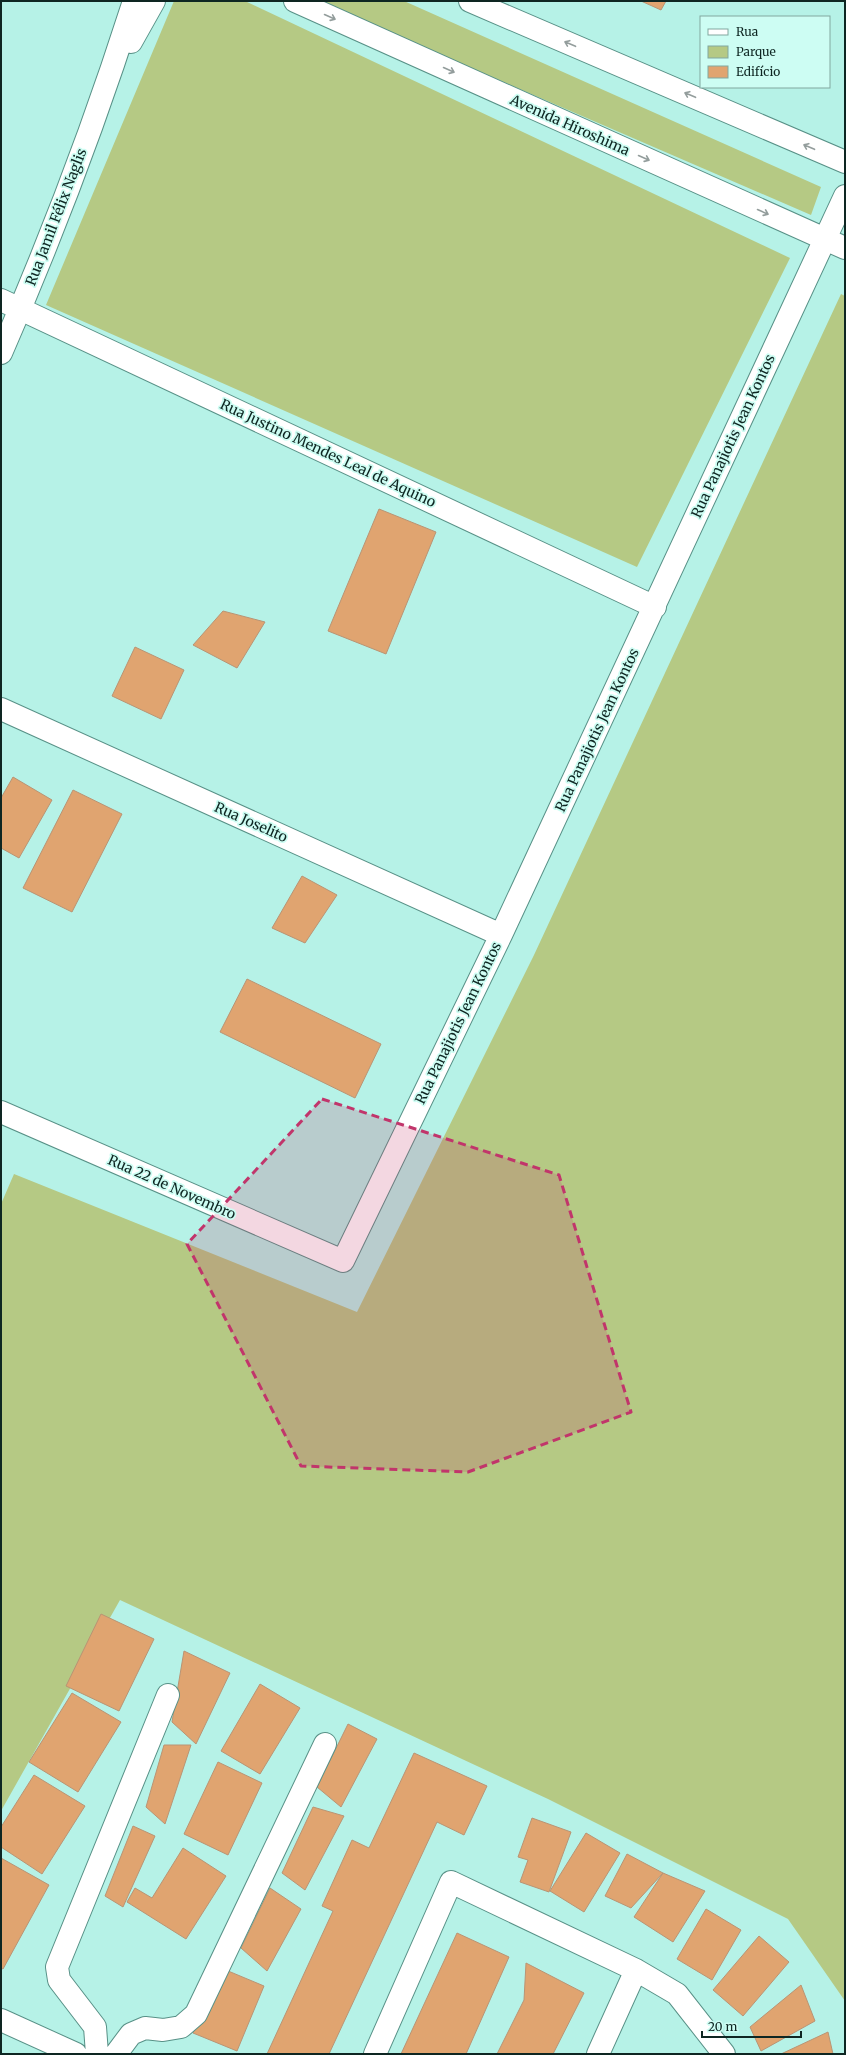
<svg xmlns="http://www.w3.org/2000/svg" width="846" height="2055" font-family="Merriweather,serif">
  <rect width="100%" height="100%" fill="#b6f2e7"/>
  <!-- green -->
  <path fill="#b5c984" d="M174 1H245L790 258 637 567 46 305Z
    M316 1H404L821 187 811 215Z
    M841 294 845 296V2001L788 1919 548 1799 120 1600 1 1811V1204L14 1174 357 1312 534 955Z"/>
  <!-- building -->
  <path fill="#e0a470" stroke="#b99474" d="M641 1H666L661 10Z
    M379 509 436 532 386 654 328 631Z
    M223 611 265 622 237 668 193 645Z
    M135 647 184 670 161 719 112 696Z
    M13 777 52 800 19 858 1 848V798Z
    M73 790 122 814 72 912 23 888Z
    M302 876 337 895 305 943 272 928Z
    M247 979 381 1044 355 1098 220 1032Z
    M101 1614 154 1639 119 1711 66 1686Z
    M184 1651 230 1673 196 1744 172 1722Z
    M260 1684 300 1708 260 1774 221 1751Z
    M72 1693 121 1722 78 1792 29 1762Z
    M348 1724 377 1739 341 1807 317 1787Z
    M164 1745H191L165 1824 146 1807Z
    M414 1753 487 1786 464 1835 437 1822 329 2054H267L333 1911 322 1906 352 1840 369 1848Z
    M218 1762 262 1783 228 1855 184 1834Z
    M34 1775 85 1806 42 1874 1 1847V1827Z
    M313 1807 344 1816 305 1890 282 1873Z
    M532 1818 571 1832 549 1892 520 1882 528 1860 518 1857Z
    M133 1826 155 1836 123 1907 105 1896Z
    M586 1833 620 1853 584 1912 550 1891Z
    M183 1848 226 1876 186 1939 127 1902 135 1888 152 1898Z
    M627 1854 663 1873 631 1908 605 1896Z
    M1 1858 49 1885 3 1969 1 1968Z
    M663 1873 705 1891 673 1942 634 1917Z
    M270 1888 301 1909 267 1971 241 1948Z
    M706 1909 741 1930 712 1980 677 1959Z
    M457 1933 509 1957 466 2054H401Z
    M759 1936 789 1962 743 2016 713 1990Z
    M526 1963 584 1993 553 2054H497L524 2000Z
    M221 1968 264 1986 237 2051 193 2033Z
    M801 1985 815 2021 761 2051 750 2027Z
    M828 2032 833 2054H781Z"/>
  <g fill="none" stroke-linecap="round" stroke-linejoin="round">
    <defs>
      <path id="minor" d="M131 42 154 1
        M1 300 655 607
        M1 353C51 239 96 120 134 1
        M1 709 501 935
        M1 1112 343 1261 501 935 845 196
        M1 2020 76 2054
        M97 2054 95 2027 59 1980 57 1967 168 1695
        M116 2054 131 2034 145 2028 163 2030 181 2027 196 2014 325 1744
        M375 2054 451 1882 636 1970 677 1994 724 2054
        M598 2054 636 1970"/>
      <path id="secondary" d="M295 1 845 248
        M470 1 845 162"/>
    </defs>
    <!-- minor casing -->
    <use href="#minor" stroke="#589187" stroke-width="24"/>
    <!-- secondary casing -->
    <use href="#secondary" stroke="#589187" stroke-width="24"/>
    <!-- minor -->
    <use href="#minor" stroke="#fff" stroke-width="22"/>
    <!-- secondary -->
    <use href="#secondary" stroke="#fff" stroke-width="22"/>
  </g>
  <!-- one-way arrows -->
  <defs><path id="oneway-shaft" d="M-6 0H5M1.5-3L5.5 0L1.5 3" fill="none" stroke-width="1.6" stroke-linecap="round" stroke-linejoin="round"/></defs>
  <g stroke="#939d9c">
    <use href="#oneway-shaft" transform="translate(330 17) rotate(24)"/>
    <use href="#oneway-shaft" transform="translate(570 44) rotate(-157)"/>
    <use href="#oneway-shaft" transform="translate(449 70) rotate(24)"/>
    <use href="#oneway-shaft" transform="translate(690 95) rotate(-157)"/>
    <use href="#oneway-shaft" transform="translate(809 147) rotate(-157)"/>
    <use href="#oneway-shaft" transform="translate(644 158) rotate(24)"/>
    <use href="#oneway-shaft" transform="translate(763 212) rotate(24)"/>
  </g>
  <!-- marked area -->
  <path fill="#c1356b" fill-opacity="0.2" stroke="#c1356b" stroke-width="3" stroke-dasharray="8 5" stroke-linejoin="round" d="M322 1099 559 1175 631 1412 468 1472 301 1466 187 1244Z"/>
  <g text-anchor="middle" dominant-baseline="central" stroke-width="3.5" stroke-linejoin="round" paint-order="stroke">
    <!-- street labels -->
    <g font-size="14" fill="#0e2622" stroke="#cdfdf3">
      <text transform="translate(570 125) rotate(24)">Avenida Hiroshima</text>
      <text transform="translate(56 217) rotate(-69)">Rua Jamil Félix Naglis</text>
      <text transform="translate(733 436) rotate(-65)">Rua Panajiotis Jean Kontos</text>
      <text transform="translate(328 453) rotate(25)">Rua Justino Mendes Leal de Aquino</text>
      <text transform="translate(597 730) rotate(-65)">Rua Panajiotis Jean Kontos</text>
      <text transform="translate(251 822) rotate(24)">Rua Joselito</text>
      <text transform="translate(458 1023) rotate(-64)">Rua Panajiotis Jean Kontos</text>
      <text transform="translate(172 1187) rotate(24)">Rua 22 de Novembro</text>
    </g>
  </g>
  <!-- border -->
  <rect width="846" height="2055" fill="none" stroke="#0e2622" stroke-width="4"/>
  <!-- legend -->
  <rect x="700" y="16" width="130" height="72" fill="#cdfdf3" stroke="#81a79f"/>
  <rect x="708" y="29" width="20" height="6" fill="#ffffff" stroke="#81a79f"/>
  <text x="736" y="36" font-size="12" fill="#0e2622">Rua</text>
  <rect x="708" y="46" width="20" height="12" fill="#b5c984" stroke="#81a79f"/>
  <text x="736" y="56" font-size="12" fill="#0e2622">Parque</text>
  <rect x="708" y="66" width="20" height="12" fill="#e0a470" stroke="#81a79f"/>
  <text x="736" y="76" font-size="12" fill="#0e2622">Edifício</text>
  <!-- scale -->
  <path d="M702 2031v6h99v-6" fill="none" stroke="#0e2622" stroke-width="2"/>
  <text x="708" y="2031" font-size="12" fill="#0e2622" stroke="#cdfdf3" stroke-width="3" paint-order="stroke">20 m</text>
</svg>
